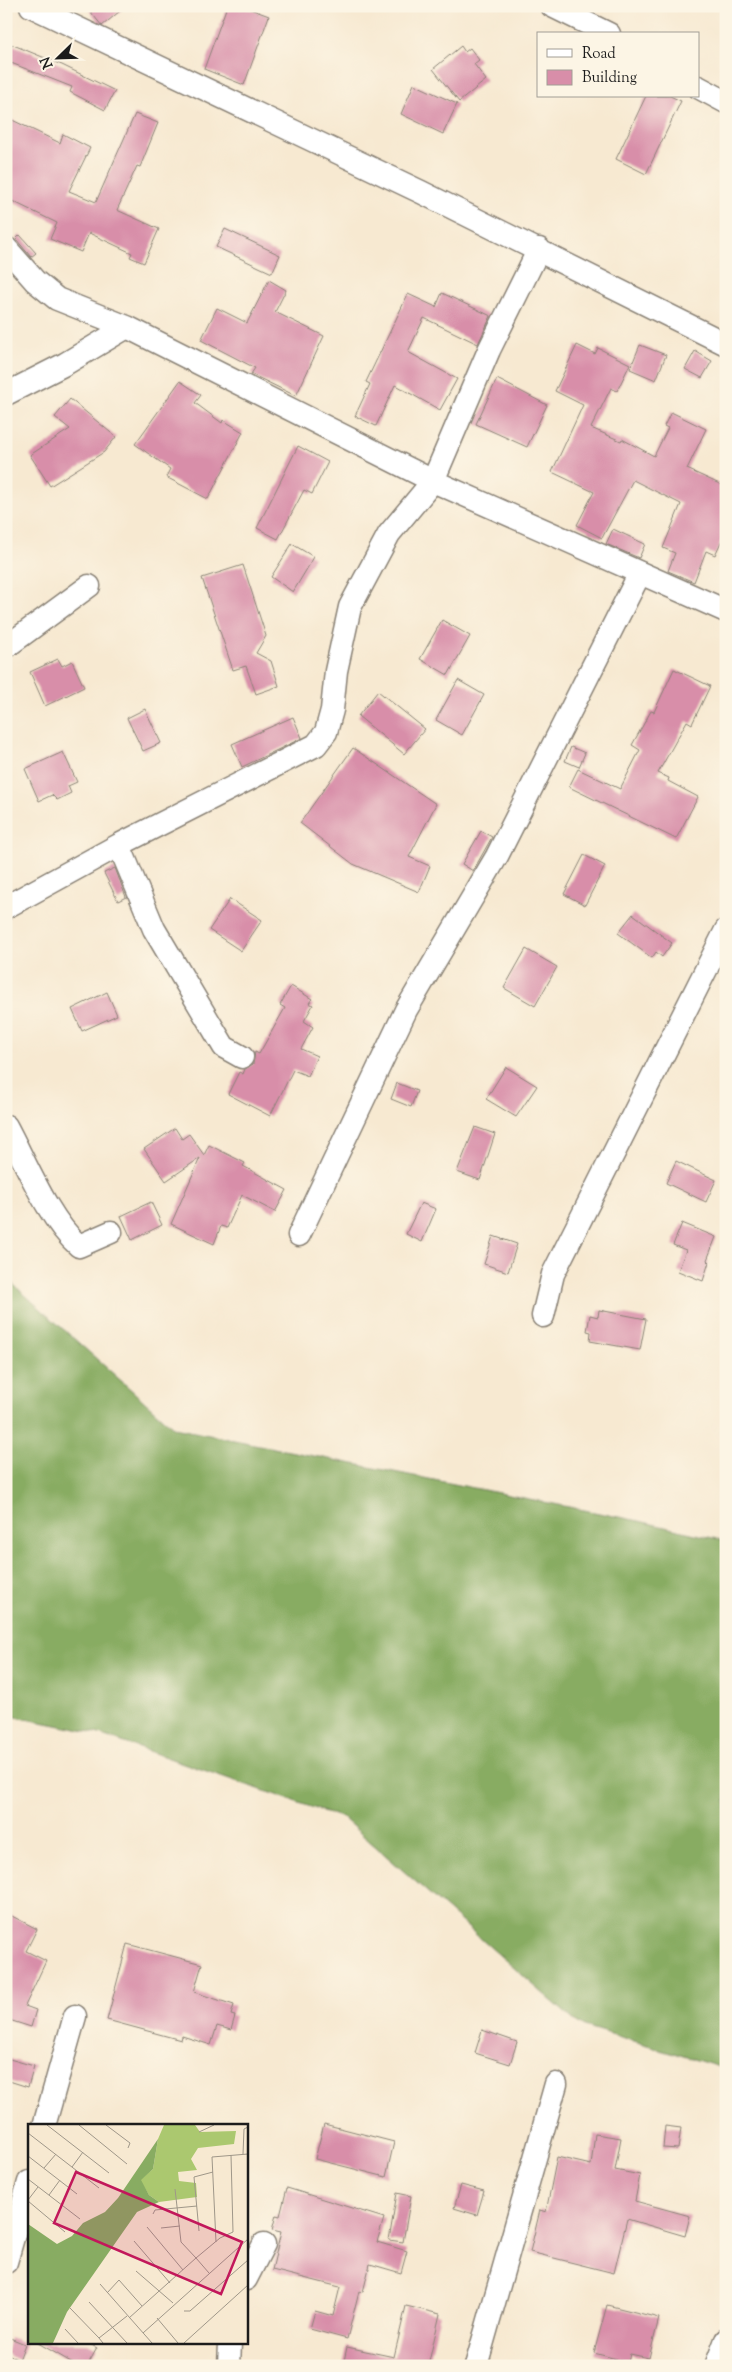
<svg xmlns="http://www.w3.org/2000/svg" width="732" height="2372" font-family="'Sorts Mill Goudy',serif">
  <rect width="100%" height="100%" fill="#fcf5e5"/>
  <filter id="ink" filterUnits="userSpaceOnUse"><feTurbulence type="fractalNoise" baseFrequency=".02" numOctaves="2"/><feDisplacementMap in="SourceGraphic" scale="10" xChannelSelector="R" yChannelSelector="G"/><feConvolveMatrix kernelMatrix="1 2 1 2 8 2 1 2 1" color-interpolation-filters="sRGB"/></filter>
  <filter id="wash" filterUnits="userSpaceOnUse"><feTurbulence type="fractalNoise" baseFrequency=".0096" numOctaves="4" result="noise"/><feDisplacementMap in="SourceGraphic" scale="20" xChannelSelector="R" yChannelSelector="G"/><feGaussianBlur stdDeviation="1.12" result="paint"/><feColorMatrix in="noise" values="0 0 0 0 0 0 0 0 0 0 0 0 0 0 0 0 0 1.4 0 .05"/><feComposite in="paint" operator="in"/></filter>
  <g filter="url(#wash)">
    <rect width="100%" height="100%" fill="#f7e9d1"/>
    <!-- forest -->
    <path fill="#88ac62" stroke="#52643f" d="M6 1278 174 1428 639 1521 726 1541V2069L578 2024 343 1818 96 1733 6 1715Z"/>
    <g id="blocks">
      <!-- building -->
      <path fill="#d88ea9" d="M86 6H126L102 26Z
        M227 6H242L269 16 244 85 204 69Z
        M6 42 62 65 115 91 105 110 70 92 72 87 6 61Z
        M461 46 465 52 470 48 479 60 474 64 486 80 459 102 433 69Z
        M414 84 457 104 443 134 401 114Z
        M646 96H670L681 101 646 174 616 159Z
        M135 114 158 123 140 167 137 166 117 210 159 229 144 263 130 257 132 253 89 233 81 252 50 239 57 223 6 198V117L60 143 63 134 90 148 69 191 96 202Z
        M225 229 280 255 272 273 216 247Z
        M20 235 36 253 31 257 16 239Z
        M269 280 286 290 275 312 324 336 296 396 251 374 255 368 201 340 217 308 247 323Z
        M442 293 491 316 478 344 424 318 408 352 457 379 440 410 395 385 376 426 355 416 370 384 366 382 408 294 436 307Z
        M577 345 595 354 598 348 630 364 617 391 611 388 591 428 621 441 622 439 654 456 668 428 664 426 671 412 706 429 687 469 726 487V531L715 555 706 551 694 582 668 571 675 553 663 548 681 504 633 480 602 538 577 525 594 492 552 472 583 405 555 391Z
        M640 345 666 355 656 380 630 369Z
        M695 351 712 361 702 378 685 369Z
        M497 379 547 405 527 447 476 424Z
        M180 381 201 395 195 403 222 423 223 420 243 432 208 499 166 477 170 469 135 444Z
        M70 399 116 437 104 452 50 486 30 455 70 429 55 417Z
        M298 446 328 462 312 494 304 490 278 539 257 528Z
        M613 529 645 544 639 558 606 544Z
        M292 544 314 557 293 592 271 577Z
        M243 565 266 636 256 653 271 661 279 686 256 694 246 666 233 670 202 578Z
        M442 620 470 636 448 675 420 659Z
        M58 659 62 666 72 661 84 687 45 706 30 672Z
        M674 669 710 686 692 724 687 721 658 773 669 778 668 781 698 797 676 839 569 787 578 769 620 789 640 750 632 745 651 711 654 712Z
        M458 680 484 695 462 735 436 720Z
        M378 691 425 729 404 754 358 716Z
        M145 709 161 743 143 751 127 718Z
        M293 717 302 738 242 767 232 744Z
        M571 747 585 753 579 767 565 761Z
        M353 748 436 804 409 857 430 866 419 892 353 864 300 823Z
        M63 752 77 782 68 786 71 793 57 800 52 795 39 801 25 769Z
        M481 831 492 837 473 871 462 864Z
        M584 855 605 866 585 905 564 894Z
        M115 868 126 897 118 901 104 873Z
        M230 899 262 920 241 951 209 930Z
        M633 914 672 943 662 957 656 952 652 958 618 933Z
        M526 949 557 967 535 1006 504 988Z
        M291 986 312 999 309 1003 313 1005 304 1021 313 1027 301 1049 317 1056 308 1076 293 1070 270 1116 228 1094 239 1072 243 1074 245 1069 253 1064 255 1052 259 1054 285 1008 280 1005Z
        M107 992 117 1015 82 1031 72 1009Z
        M506 1067 537 1086 516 1117 486 1099Z
        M397 1083 417 1091 411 1107 391 1099Z
        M475 1127 495 1134 480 1180 457 1172Z
        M175 1128 182 1139 189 1134 204 1155 209 1145 245 1163 243 1166 287 1190 275 1212 242 1195 227 1228 221 1226 214 1244 171 1224 200 1158 166 1181 144 1149Z
        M676 1161 716 1180 706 1202 666 1183Z
        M151 1202 162 1225 132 1240 121 1216Z
        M421 1203 436 1209 422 1242 406 1234Z
        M682 1223 716 1237 707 1260 709 1262 703 1281 678 1271 686 1250 673 1245Z
        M493 1236 517 1244 508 1272 484 1264Z
        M599 1310 646 1319 640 1350 590 1341 591 1332 587 1331 590 1315 598 1317Z
        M6 1913 37 1929 26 1951 46 1961 25 2006 36 2010 31 2027 6 2019Z
        M127 1944 202 1964 194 1992 234 2005 231 2015 235 2016 231 2030 217 2026 211 2045 182 2036 181 2040 107 2020Z
        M482 2030 517 2042 510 2064 475 2053Z
        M6 2058 34 2066 28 2087 6 2080Z
        M324 2124 394 2142 386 2177 315 2159Z
        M665 2126 681 2128 678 2149 663 2148Z
        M595 2134 621 2138 615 2170 640 2175 635 2201 690 2216 685 2236 627 2219 614 2273 530 2252 540 2210 546 2212 557 2157 591 2165Z
        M461 2185 484 2191 477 2215 454 2208Z
        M287 2188 384 2218 377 2242 407 2251 401 2273 370 2264 363 2292 359 2291 347 2339 310 2329 315 2311 333 2316 340 2287 272 2270 281 2232 272 2230 276 2215 280 2216Z
        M397 2193 411 2196 403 2242 389 2240Z
        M607 2305 659 2318 649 2358 630 2354 628 2362 594 2353Z
        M406 2306 440 2314 428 2366H343L347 2347 394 2357Z
        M10 2338 25 2344 19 2360 6 2354Z
        M38 2343H88L97 2348 87 2366H78Z"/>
    </g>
  </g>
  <g filter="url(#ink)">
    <use href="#blocks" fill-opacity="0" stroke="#8a8276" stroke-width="1"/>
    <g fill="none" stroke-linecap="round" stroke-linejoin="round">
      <defs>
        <path id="street" d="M31 6 421 192 726 344
          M552 6 609 34
          M698 87 726 102
          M6 248 35 281 57 299 127 327 433 481 389 534 350 607 336 671 332 710 326 732 316 745 119 845 6 907
          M539 249 489 350 433 481 726 611
          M6 394 65 364 127 327
          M6 647 89 586
          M119 845 154 929 224 1047 242 1057
          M6 1126C26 1163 48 1219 79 1246L111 1232
          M299 1235 406 1010 497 856 640 573
          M543 1316 553 1274 726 930
          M44 2126 75 2016
          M6 2262 29 2182
          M246 2279 264 2244
          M229 2366 230 2343
          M476 2366 556 2084
          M716 2366 726 2340"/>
      </defs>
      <!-- street casing -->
      <use href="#street" stroke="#8a8276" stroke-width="25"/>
      <!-- street -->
      <use href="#street" stroke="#fff" stroke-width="22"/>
    </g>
  </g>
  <!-- overview -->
  <g transform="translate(28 2124)">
    <rect width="220" height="220" fill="#f7e9d1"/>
    <path d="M136 1H167L172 8 208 7 206 20 170 24 163 35 169 46 150 48 151 57 168 59 169 73 131 78 121 71 112 56 125 45 130 15Z" fill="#abc86f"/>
    <path d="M130 15 125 45 113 56 121 71 131 78 109 88 39 188 25 219H0V100L29 120 44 112 55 99 77 88 90 74Z" fill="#88ac62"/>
    <path fill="none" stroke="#9f9789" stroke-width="1" d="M19 1 81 49M51 1 99 40M78 1 102 19 100 24M171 8 186 1M0 9 71 64M215 30 216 5 220 3M0 32 49 70M44 43 55 28M16 44 28 30M0 55 52 95M147 65 153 118 168 134 192 114 205 108 203 31M21 71 32 56M0 76 10 63M0 77 37 108M125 90 127 86 169 82M119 103 155 146M133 104 152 102M171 107 166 53 185 48M106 117 142 159M188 118 184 33 220 30M108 147 145 179M72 160 124 219M79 169 91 156 114 182M61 178 99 219M42 184 71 214M156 187H162L220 136M101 194 168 134 181 149M129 194 150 219M37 205 50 219M115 209 220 115M75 219 71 214 99 192M156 219 220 161"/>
    <path fill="#c2185b" fill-opacity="0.15" stroke="#c2185b" stroke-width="2.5" d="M48 48 214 118 193 170 26 99Z"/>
    <rect width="220" height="220" fill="none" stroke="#1c1c1c" stroke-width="2.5"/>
  </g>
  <!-- margin -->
  <rect width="732" height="2372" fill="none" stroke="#fcf5e5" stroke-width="25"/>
  <!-- legend -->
  <rect x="537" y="32" width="162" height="65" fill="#fcf5e5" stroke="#a29e95"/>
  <rect x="547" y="49" width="25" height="8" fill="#ffffff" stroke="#a29e95"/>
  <text x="582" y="58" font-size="15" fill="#1c1c1c">Road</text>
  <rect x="547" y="70" width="25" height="15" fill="#d88ea9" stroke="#a29e95"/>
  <text x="582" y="82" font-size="15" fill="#1c1c1c">Building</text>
  <!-- north arrow -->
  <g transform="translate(58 58) rotate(247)" stroke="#fcf5e5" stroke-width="4" paint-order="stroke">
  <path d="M0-4L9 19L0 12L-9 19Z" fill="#1c1c1c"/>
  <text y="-8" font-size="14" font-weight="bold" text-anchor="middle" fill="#1c1c1c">N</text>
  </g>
</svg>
